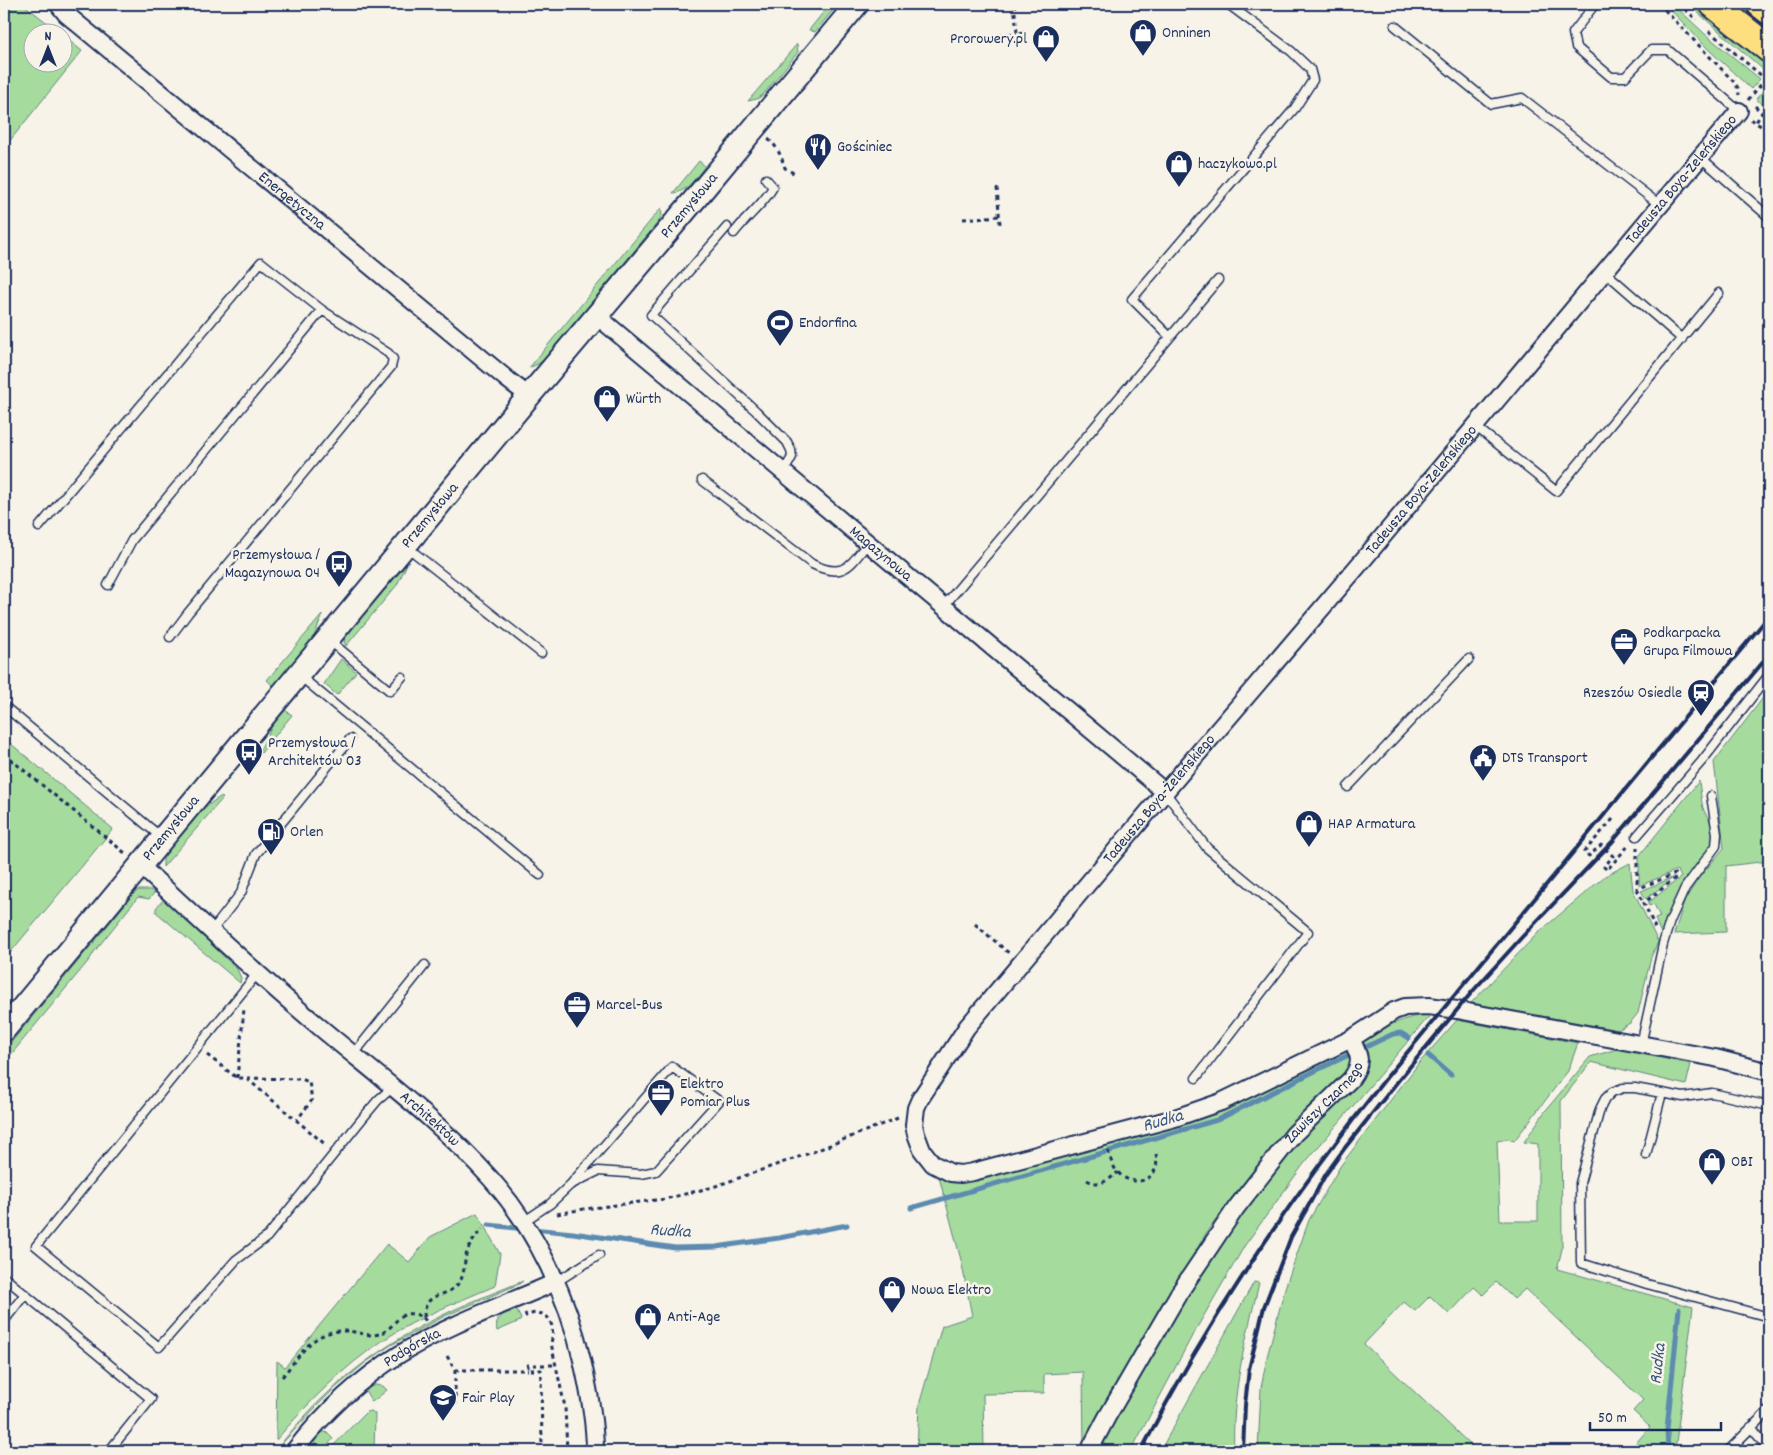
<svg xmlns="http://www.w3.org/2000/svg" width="1773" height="1455" font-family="Dekko,sans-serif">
  <rect width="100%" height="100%" fill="#f7f3e8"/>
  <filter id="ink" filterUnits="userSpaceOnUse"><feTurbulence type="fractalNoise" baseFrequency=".02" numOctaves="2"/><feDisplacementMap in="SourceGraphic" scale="10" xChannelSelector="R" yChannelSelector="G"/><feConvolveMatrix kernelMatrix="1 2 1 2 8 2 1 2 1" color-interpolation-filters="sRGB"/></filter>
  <g filter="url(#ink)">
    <!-- green -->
    <path fill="#a6db9e" stroke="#60857e" d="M4 4H23L59 32H32V62H62L63 36 82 51 4 148Z
      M830 4H838L815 32 809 30Z
      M1665 4H1673L1705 34 1760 79 1751 89 1708 49Z
      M1688 4H1696L1769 63V68L1766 72Z
      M1733 4H1743L1769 25V33Z
      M797 44 798 52 763 95 757 99 748 101Z
      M1767 86 1769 87V110L1756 99Z
      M699 161 705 166C697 176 687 193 673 193Z
      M661 208 662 215 659 221 544 360 538 364 529 368Z
      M407 564 397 585 346 646 344 642 345 636Z
      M322 615 314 637 273 686 267 680Z
      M341 659 356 672 337 695 324 684Z
      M1769 690V861L1726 866V932L1674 934 1685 900 1698 879 1724 848 1714 762Z
      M285 710 292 715 261 753 259 752 274 722Z
      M4 738 113 829 4 960Z
      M1699 781C1700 789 1701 799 1703 808 1707 819 1714 821 1713 836 1711 859 1688 873 1679 892 1672 906 1667 922 1662 936L1655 919 1660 917 1654 904 1649 906 1648 903 1681 877 1677 870 1639 886V856Z
      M220 797 223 798 163 867V859L168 850 202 809Z
      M1630 863 1633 890 1658 942 1651 957 1638 1013 1630 1023 1618 1030 1471 1003 1538 933 1605 876Z
      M1674 877 1646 899 1641 891Z
      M139 890H150L155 892 149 899 138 897 94 952 90 959 4 1063V1051L131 897 130 896Z
      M164 899 237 969 241 978 240 983 156 912V908Z
      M1431 1014 1303 1165 1245 1245 1192 1336 1131 1451H1098L1135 1378 1227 1234 1299 1136 1362 1073 1360 1041C1383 1028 1404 1016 1431 1014Z
      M1457 1020 1578 1043 1568 1071 1514 1141 1508 1139 1497 1141 1500 1221H1538V1144L1524 1142 1546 1110 1590 1057 1617 1049 1691 1064 1686 1085 1591 1062 1561 1101 1562 1249 1557 1269 1693 1307 1675 1451H1642L1635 1444 1650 1427 1633 1411 1643 1400 1525 1289 1514 1299 1496 1282 1483 1295 1474 1287 1449 1314 1430 1296 1415 1311 1404 1302 1364 1344 1477 1451H1258L1261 1388 1267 1357 1285 1288 1309 1220 1341 1165 1419 1063Z
      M1345 1049 1352 1064 1288 1130 1208 1230 1084 1445 1083 1372 1044 1374V1393L983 1394 984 1451H917L919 1405 942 1326 972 1316 961 1260 939 1177 955 1182 969 1181 1162 1129 1234 1105Z
      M477 1213 500 1254 495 1286C457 1302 419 1317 385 1339 343 1367 309 1402 276 1440L277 1361 285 1367 387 1244 409 1262 430 1237Z
      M523 1281 519 1284 445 1316 391 1345 365 1363 334 1389 312 1411 277 1449C319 1394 373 1350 435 1319 464 1304 494 1293 523 1281Z
      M1254 1282 1259 1283C1246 1338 1231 1394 1234 1451H1160Z
      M516 1309 521 1319 520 1321 497 1331C494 1317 505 1313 516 1309Z
      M375 1385 383 1386 387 1390 372 1402 366 1392 368 1388Z
      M371 1411 375 1414 374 1451H328L366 1412Z
      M321 1432H326L333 1439 322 1451 315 1445 314 1442Z"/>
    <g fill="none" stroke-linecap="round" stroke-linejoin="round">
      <!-- stream -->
      <path stroke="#5b8ab0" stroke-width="5" d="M1428 1055 1451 1075
        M911 1208 1217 1120 1317 1070 1393 1034 1401 1033 1409 1038
        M489 1225 524 1229
        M532 1229 573 1233 675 1248 716 1247 779 1238 847 1225
        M1668 1451 1667 1429 1679 1309"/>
      <defs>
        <path id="lane" d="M1418 4H1421
          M1595 4 1573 33 1576 47 1611 77H1625L1651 50H1668L1739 111
          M1395 26 1491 104 1522 98 1660 205
          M1700 157 1769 217
          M727 227 651 315 756 411 787 442 791 450 792 457 783 473
          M734 233C746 217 763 205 773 187L766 179
          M1604 271 1682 339
          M1170 337 1132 299 1295 108 1313 80 1310 69 1291 51 1228 4
          M1475 426 1556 491 1719 293
          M702 480 812 564C843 579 849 567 867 544
          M39 527 261 262 322 310 388 353 393 359 391 367 188 613 170 637
          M407 547 541 653
          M108 585 132 540 322 310
          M943 607 1218 280
          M329 640 390 691 402 677
          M300 676 540 875
          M4 706 161 837
          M1348 787 1469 659
          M1165 792 1207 848 1308 932 1196 1078
          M1637 836 1702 761 1769 675
          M211 932 241 893 256 854 350 739
          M257 974 36 1246 159 1347 236 1260 267 1237 362 1119 378 1100 392 1088
          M1641 1045 1663 944 1670 921 1685 888 1716 846 1717 834 1711 796
          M353 1055 425 965
          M1769 1106 1712 1093 1683 1097 1635 1088H1623L1612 1092 1605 1099 1600 1109 1580 1183 1581 1263 1647 1284 1769 1317
          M1646 1155 1662 1093
          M523 1222 550 1204 570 1185 672 1067 719 1101 656 1171 641 1174 598 1171 570 1185
          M4 1277 151 1399 109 1451
          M556 1282 599 1255
          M4 1321 25 1294
          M1751 1427 1769 1450
          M1728 1451 1769 1410"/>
        <g id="street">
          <path id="s1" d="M58 4 66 14 508 380 529 396"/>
          <path id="s2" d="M597 316 1165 792"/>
          <path id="s3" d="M141 866C198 919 255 973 315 1023 374 1073 440 1121 491 1179 536 1230 567 1295 582 1360 589 1390 595 1420 595 1451"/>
          <path id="s4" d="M1351 1039 1221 1102 1175 1118 973 1172 961 1174 951 1173 933 1164 922 1150 916 1134 914 1125 916 1108 920 1099 967 1027 1165 792 1363 560 1739 111"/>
          <path id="s5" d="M294 1451C323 1414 360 1379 400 1354 449 1324 504 1305 556 1282"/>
          <path id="s6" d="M1089 1451 1107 1417 1179 1293 1236 1208 1294 1134 1351 1079C1363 1062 1360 1056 1351 1039L1394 1011 1405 1007 1429 1006 1457 1010 1715 1058 1769 1072"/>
        </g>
        <g id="secondary">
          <path id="s7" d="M4 1030 529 396 695 199 857 4"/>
        </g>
        <path id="primary" d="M1713 4 1769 49
          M1760 4 1769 11"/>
      </defs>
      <!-- lane casing -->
      <use href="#lane" stroke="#1b2f5e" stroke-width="11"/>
      <!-- street casing -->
      <use href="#street" stroke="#1b2f5e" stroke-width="20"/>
      <!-- secondary casing -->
      <use href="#secondary" stroke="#1b2f5e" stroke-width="26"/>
      <!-- primary casing -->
      <use href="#primary" stroke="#1b2f5e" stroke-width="30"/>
      <!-- path -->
      <path stroke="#1b2f5e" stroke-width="3" stroke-dasharray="4 4" stroke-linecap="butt" d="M1014 4 1017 33 1025 32
        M1659 4 1734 82 1738 88 1739 95
        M1679 4 1697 20
        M1709 31 1769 82
        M1000 35 1017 33
        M1755 106 1762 113 1756 122
        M1751 119 1769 132
        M768 139C778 147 781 156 785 168L795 174
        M997 188 1000 224
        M963 219 999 216
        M4 754 125 853
        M1613 819 1584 852 1589 856 1601 845 1613 856 1604 867 1607 870 1630 844
        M1637 847V889L1675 874 1677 877 1644 903 1655 928
        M1637 889 1644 903
        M975 924 1010 954
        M207 1055 237 1078H246L326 1145
        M237 1078 244 1009
        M247 1078 301 1079 309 1082 312 1100 297 1120
        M1108 1151C1110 1157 1112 1165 1116 1170 1131 1190 1162 1182 1156 1154
        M1087 1180C1099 1187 1108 1181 1118 1172
        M557 1214 584 1209 665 1199 713 1187 810 1153 898 1118
        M525 1313 526 1316C548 1306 556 1324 551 1343L565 1407 567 1451
        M424 1317C425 1290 443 1300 457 1285 466 1275 463 1264 467 1252 470 1244 476 1236 482 1229
        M447 1356 455 1370V1405
        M455 1370H528
        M282 1377C302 1353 313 1329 348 1331 359 1332 368 1337 379 1334 391 1331 395 1318 406 1314 414 1313 422 1315 426 1321
        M542 1451 541 1370H528V1365H556"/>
      <!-- lane -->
      <use href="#lane" stroke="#f7f3e8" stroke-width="8"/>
      <!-- street -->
      <use href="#street" stroke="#f7f3e8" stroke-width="16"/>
      <!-- secondary -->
      <use href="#secondary" stroke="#f7f3e8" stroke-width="22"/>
      <!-- primary -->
      <use href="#primary" stroke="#fedf80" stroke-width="26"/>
      <!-- rail -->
      <path stroke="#1b2f5e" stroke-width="4" d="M1141 1451C1209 1318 1293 1194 1386 1078L1769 616
        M1243 1451 1245 1405 1249 1369 1264 1307 1291 1237 1326 1174 1344 1149 1398 1081 1472 992 1522 937 1613 841 1769 655"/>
      <!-- path-bridge -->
      <path stroke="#1b2f5e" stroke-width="3" stroke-dasharray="4 4" stroke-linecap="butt" d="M1748 100 1769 75"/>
    </g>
  </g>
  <!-- icons -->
  <defs>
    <symbol id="shop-pin" viewBox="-11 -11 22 30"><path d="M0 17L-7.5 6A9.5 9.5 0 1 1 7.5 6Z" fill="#1b2f5e" stroke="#f7f3e8"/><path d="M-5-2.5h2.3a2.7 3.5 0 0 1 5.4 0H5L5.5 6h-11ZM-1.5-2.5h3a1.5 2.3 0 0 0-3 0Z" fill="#fff"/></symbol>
    <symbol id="restaurant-pin" viewBox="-11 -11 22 30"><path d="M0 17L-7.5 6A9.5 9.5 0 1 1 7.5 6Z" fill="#1b2f5e" stroke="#f7f3e8"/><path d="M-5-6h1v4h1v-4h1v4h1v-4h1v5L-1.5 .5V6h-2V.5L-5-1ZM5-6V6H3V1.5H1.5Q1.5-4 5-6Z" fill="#fff"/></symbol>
    <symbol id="stadium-pin" viewBox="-11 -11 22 30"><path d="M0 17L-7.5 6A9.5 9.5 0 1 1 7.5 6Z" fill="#1b2f5e" stroke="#f7f3e8"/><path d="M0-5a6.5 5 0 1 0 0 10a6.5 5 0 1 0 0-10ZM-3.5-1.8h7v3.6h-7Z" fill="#fff"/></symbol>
    <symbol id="bus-pin" viewBox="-11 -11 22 30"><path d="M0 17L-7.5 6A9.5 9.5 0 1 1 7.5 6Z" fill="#1b2f5e" stroke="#f7f3e8"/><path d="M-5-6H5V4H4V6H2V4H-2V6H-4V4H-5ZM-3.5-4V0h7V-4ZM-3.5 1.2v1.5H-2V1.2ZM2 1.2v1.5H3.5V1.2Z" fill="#fff"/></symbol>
    <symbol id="office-pin" viewBox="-11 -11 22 30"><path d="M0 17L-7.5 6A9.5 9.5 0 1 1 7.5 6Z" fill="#1b2f5e" stroke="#f7f3e8"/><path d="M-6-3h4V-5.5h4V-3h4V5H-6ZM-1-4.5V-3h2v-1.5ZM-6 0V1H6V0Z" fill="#fff"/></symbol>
    <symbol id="station-pin" viewBox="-11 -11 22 30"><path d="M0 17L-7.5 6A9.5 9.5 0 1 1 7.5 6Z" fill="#1b2f5e" stroke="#f7f3e8"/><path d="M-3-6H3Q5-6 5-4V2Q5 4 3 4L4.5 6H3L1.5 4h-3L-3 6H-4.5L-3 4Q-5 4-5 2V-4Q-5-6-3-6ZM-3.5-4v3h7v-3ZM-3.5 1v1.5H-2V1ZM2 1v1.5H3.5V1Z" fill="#fff"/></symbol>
    <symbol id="civic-pin" viewBox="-11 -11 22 30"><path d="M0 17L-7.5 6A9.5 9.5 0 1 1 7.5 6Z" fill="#1b2f5e" stroke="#f7f3e8"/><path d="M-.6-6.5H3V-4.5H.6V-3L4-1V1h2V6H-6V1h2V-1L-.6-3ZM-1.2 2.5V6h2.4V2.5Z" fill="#fff"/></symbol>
    <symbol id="fuel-pin" viewBox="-11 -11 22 30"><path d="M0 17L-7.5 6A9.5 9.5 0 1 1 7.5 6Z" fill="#1b2f5e" stroke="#f7f3e8"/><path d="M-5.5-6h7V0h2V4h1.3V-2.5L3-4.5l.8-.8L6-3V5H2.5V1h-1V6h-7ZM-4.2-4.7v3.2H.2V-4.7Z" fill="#fff"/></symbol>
    <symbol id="school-pin" viewBox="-11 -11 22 30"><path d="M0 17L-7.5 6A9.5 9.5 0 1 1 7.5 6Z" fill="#1b2f5e" stroke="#f7f3e8"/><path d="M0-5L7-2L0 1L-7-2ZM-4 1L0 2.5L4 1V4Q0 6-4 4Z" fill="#fff"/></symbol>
  </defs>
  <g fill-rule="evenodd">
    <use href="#shop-pin" x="1127" y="17" width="32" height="43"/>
    <use href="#shop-pin" x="1030" y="23" width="32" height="43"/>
    <use href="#restaurant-pin" x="802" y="131" width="32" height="43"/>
    <use href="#shop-pin" x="1163" y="148" width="32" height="43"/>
    <use href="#stadium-pin" x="764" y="307" width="32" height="43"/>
    <use href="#shop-pin" x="591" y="383" width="32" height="43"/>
    <use href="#bus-pin" x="323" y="548" width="32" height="43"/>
    <use href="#office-pin" x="1608" y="626" width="32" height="43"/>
    <use href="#station-pin" x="1685" y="677" width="32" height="43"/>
    <use href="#bus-pin" x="233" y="736" width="32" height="43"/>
    <use href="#civic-pin" x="1467" y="742" width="32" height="43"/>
    <use href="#shop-pin" x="1293" y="808" width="32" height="43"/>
    <use href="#fuel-pin" x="255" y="816" width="32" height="43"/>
    <use href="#office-pin" x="561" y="989" width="32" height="43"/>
    <use href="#office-pin" x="645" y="1077" width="32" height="43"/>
    <use href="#shop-pin" x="1696" y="1146" width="32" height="43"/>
    <use href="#shop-pin" x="876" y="1274" width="32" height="43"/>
    <use href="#shop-pin" x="632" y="1301" width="32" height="43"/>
    <use href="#school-pin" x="427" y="1382" width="32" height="43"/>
  </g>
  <g text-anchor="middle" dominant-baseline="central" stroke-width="5" stroke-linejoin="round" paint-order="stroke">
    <!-- poi labels -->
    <g font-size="16" fill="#1b2f5e" stroke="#f7f3e8" text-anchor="start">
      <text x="1162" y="33">Onninen</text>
      <text x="1027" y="39" text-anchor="end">Prorowery.pl</text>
      <text x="837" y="147">Gościniec</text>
      <text x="1198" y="164">haczykowo.pl</text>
      <text x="799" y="323">Endorfina</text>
      <text x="626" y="399">Würth</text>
      <text x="320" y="555" text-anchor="end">Przemysłowa /<tspan x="320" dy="18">Magazynowa 04</tspan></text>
      <text x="1643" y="633">Podkarpacka<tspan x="1643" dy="18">Grupa Filmowa</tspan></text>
      <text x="1682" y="693" text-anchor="end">Rzeszów Osiedle</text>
      <text x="268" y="743">Przemysłowa /<tspan x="268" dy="18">Architektów 03</tspan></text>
      <text x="1502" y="758">DTS Transport</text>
      <text x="1328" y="824">HAP Armatura</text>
      <text x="290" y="832">Orlen</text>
      <text x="596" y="1005">Marcel-Bus</text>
      <text x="680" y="1084">Elektro<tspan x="680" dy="18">Pomiar Plus</tspan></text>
      <text x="1731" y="1162">OBI</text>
      <text x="911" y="1290">Nowa Elektro</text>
      <text x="667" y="1317">Anti-Age</text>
      <text x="462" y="1398">Fair Play</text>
    </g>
    <!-- street labels -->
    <g font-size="16" fill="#1b2f5e" stroke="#f7f3e8">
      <text stroke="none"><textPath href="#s4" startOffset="1710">Tadeusza Boya-Żeleńskiego</textPath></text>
      <text stroke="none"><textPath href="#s1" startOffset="306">Energetyczna</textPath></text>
      <text stroke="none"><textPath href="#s7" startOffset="1072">Przemysłowa</textPath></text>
      <text stroke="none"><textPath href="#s4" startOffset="1305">Tadeusza Boya-Żeleńskiego</textPath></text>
      <text stroke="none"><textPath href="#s7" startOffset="668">Przemysłowa</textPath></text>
      <text stroke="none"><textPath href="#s2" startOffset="370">Magazynowa</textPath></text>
      <text stroke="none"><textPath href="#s4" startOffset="900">Tadeusza Boya-Żeleńskiego</textPath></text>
      <text stroke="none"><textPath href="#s7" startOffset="262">Przemysłowa</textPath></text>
      <text stroke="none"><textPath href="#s6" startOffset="422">Zawiszy Czarnego</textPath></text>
      <text stroke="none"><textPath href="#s3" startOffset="384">Architektów</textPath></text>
      <text stroke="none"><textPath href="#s5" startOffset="158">Podgórska</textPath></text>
    </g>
    <!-- water labels -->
    <g font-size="18" font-style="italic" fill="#365580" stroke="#f7f3e8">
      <text transform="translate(1163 1122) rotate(-16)">Rudka</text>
      <text transform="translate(670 1232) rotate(4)">Rudka</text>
      <text transform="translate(1659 1364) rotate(-84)">Rudka</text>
    </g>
  </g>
  <!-- margin -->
  <rect width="1773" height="1455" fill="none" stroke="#f7f3e8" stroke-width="20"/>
  <rect x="10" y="10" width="1753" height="1435" fill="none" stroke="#1b2f5e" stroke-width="2" filter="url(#ink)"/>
  <!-- north arrow -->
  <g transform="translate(48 48)"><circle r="24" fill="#f7f3e8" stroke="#9fa5b1"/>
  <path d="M0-4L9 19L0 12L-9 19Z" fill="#1b2f5e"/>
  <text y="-8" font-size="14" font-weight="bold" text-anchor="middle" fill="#1b2f5e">N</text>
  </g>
  <!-- scale -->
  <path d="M1590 1422v8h131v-8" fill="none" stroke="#1b2f5e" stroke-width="2.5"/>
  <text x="1598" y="1422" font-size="15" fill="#1b2f5e" stroke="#f7f3e8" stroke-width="4" paint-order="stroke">50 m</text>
</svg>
